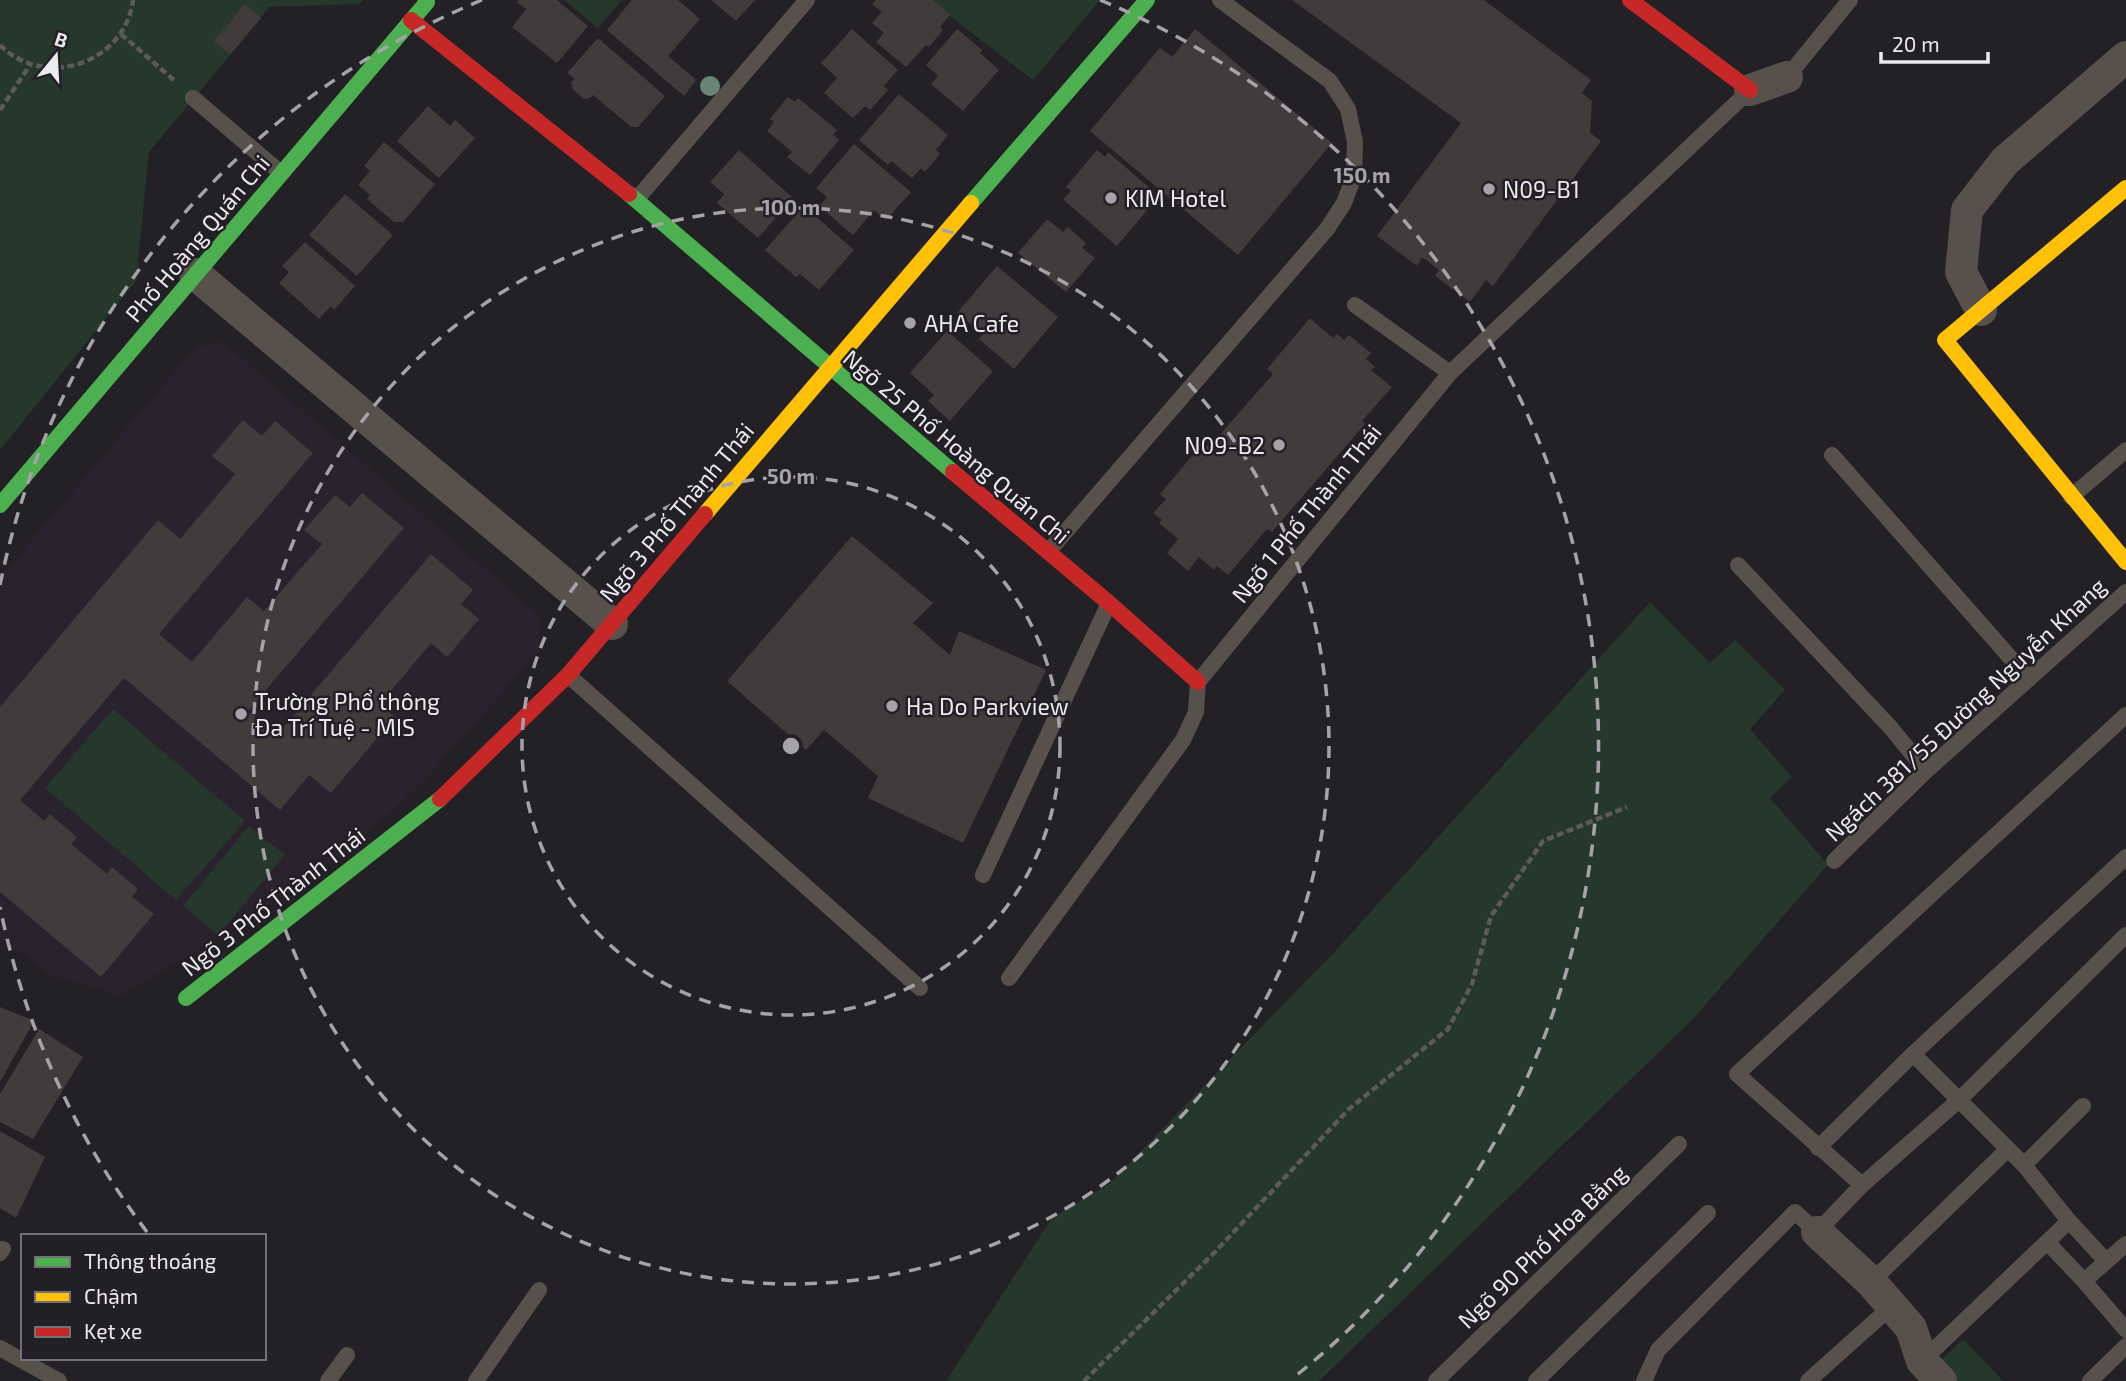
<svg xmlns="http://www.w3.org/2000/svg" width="2126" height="1381" font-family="'Exo 2',sans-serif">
  <rect width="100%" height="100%" fill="#232125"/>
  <!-- built -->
  <path fill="#2a232f" d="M223 342 540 616 539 651 427 778 348 852 215 940 120 996 51 975 0 938V577L196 347Z"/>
  <!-- green -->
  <path fill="#25382b" d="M0 0H363L359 4 269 7 261 18 149 152 136 281 0 450Z
    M564 0H622L598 28Z
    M929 0H1100L1033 80Z
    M1650 602 1710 663 1735 640 1785 690 1750 729 1792 777 1770 798 1828 865 1691 1021 1319 1381H946L1052 1218 1109 1184 1339 947Z
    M113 709 245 821 176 900 45 788Z
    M249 826 285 855 218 935 183 906Z
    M1963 1339 2003 1381H1949L1935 1366Z"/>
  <!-- building -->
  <path fill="#423b3c" d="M519 0H557L588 26 557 63 512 27 526 9 517 2Z
    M632 0H678L700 19 668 56 696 80 684 96 607 30Z
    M711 0H755L736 21Z
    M876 0H933L950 15 940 27 943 30 929 47 926 45 906 67 876 42 884 33 872 23 882 12 872 4Z
    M1292 0H1484L1591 80 1582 93 1592 101 1590 133 1601 141 1493 286 1486 280 1470 302 1435 276 1439 270 1422 257 1417 266 1377 236 1461 123Z
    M245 4 261 18 230 55 214 41Z
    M852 29 898 70 884 86 888 90 870 110 865 106 853 118 824 93 837 78 821 63Z
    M957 29 982 50 980 53 999 70 963 111 931 84 938 76 926 65Z
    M1195 29 1332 143 1238 255 1090 131 1160 48 1172 57Z
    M598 38 665 96 638 127H631L593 95 590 98 584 99 573 90 571 82 575 79 567 73Z
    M899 94 948 135 936 150 940 154 925 172 921 168 912 178 891 161 888 165 859 140Z
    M788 97 795 102 798 98 837 130 833 135 839 140 810 175 787 157 792 152 767 131 774 122 770 119Z
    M428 106 450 126 455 120 475 138 439 178 397 141Z
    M384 142 435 184 403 222H394L367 199 370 195 358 185 370 171 364 166Z
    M854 144 911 192 886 220 874 210 853 235 819 206 827 197 816 188Z
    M739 150 793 198 758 238 717 203 724 194 710 182Z
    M1097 150 1105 157 1108 152 1159 196 1117 246 1063 199 1071 191 1066 187Z
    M345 194 393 235 357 276 309 235Z
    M804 206 854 250 819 290 800 274 796 277 765 250Z
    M1047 219 1063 232 1068 227 1086 243 1082 248 1095 258 1066 292 1018 253Z
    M305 242 355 286 334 310 331 306 319 319 279 283 289 272 282 266Z
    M997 266 1058 317 1014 369 979 339 983 334 957 313Z
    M1310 318 1333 338 1337 334 1344 340 1349 335 1371 353 1366 359 1375 367 1371 370 1392 387 1362 421 1365 424 1272 532 1267 529 1228 575 1217 566 1214 570 1199 557 1188 571 1167 553 1178 539 1159 523 1162 520 1153 513 1166 499 1160 494 1203 443 1209 447 1273 374 1267 369Z
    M947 331 993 371 950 421 928 401 934 395 910 373Z
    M243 420 262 436 275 421 313 453 159 634 192 662 247 597 264 611 322 544 304 530 335 495 350 507 362 493 404 528 248 711 277 735 431 554 473 590 461 604 479 619 447 657 431 643 380 704 395 717 331 793 309 775 280 810 124 678 20 800 44 821 50 814 77 837 71 844 107 874 112 867 138 889 132 897 154 914 101 977 0 892V707L158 520 180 539 235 474 212 456Z
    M852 536 933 603 913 623 950 655 959 631 1046 670 963 843 868 798 878 776 824 730 806 750 727 681Z
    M0 1007 34 1021 0 1082Z
    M39 1029 83 1057 33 1139 0 1122V1094Z
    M0 1131 45 1157 16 1218 0 1208Z"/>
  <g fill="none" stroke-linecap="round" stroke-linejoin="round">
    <!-- path -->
    <path stroke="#5e5a57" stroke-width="4.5" stroke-dasharray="7 3.5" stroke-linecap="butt" d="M121 34 176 82
      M0 45C44 90 125 64 133 0
      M0 110 30 65
      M1084 1381 1214 1253 1349 1109 1448 1029 1472 984 1491 916 1543 841 1627 807"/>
    <!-- lane -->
    <path stroke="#58514b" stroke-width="16" d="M1787 77 1850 0
      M193 98 281 173
      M636 200 807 0
      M1355 305 1450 373 1750 90
      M1832 455 2029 679
      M2071 497 2126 450
      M1048 552 1327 229 1344 203 1354 176 1355 142 1348 109 1330 81 1220 0
      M1738 565 1891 728 1926 771
      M568 675 920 988
      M1834 861 1926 771 2126 592
      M983 875 1109 603
      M1009 978 1183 740 1196 712 1198 682 1450 373
      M1913 1054 2024 1165 2069 1221 2106 1261
      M1818 1148 1913 1054 2126 857
      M2024 1165 2083 1106
      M1862 1185 1959 1100 2126 935
      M2047 1242 2084 1281 2126 1330
      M0 1253 3 1249
      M2084 1281 2126 1244
      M1871 1282 2008 1149
      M0 1348 59 1381
      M1922 1361 2069 1221
      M328 1381 347 1355
      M476 1381 539 1290
      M1436 1381 1679 1144
      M1536 1381 1708 1213
      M1644 1381 1658 1350 1795 1212 1817 1232 1862 1185 1737 1074 2126 715
      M1808 1381 1892 1306
      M2090 1381 2126 1346"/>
    <!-- street -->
    <path stroke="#58514b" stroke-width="32" d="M1750 90 1787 77
      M195 274 612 624
      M1981 310 1961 272 1967 210 2005 161 2126 57
      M1817 1232 1871 1282 1911 1328 1922 1361 1941 1381"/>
    <!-- fast -->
    <path stroke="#4caf50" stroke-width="16" d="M629 194 953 472
      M971 203 1147 0
      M0 505 427 2
      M186 998 440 799"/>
    <!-- slow -->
    <path stroke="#ffc107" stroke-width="16" d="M2126 188 1945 340 2126 562
      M705 514 971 203"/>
    <!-- jam -->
    <path stroke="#c62828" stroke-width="16" d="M1630 0 1750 90
      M411 20 629 194
      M953 472 1109 603 1198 682
      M440 799 568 675 705 514"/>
  </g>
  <!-- trees -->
  <circle fill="#698672" cx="710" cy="86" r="10"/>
  <!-- distance rings -->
  <g fill="none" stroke="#a6a3a8" stroke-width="3.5" stroke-dasharray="12 9">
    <circle cx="791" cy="746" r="269"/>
    <circle cx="791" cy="746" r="538"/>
    <path d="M147 1232A807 807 0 0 1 0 907M0 585A807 807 0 0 1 482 0M1100 0A807 807 0 0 1 1293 1378"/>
  </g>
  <!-- markers -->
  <g fill="#a6a3a8" stroke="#231f27" stroke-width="2.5">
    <circle cx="1489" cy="189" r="7"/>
    <circle cx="1111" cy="198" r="7"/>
    <circle cx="910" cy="323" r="7"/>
    <circle cx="1279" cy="445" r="7"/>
    <circle cx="892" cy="706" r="7"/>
    <circle cx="241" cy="714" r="7"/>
  </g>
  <g text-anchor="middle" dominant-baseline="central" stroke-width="5" stroke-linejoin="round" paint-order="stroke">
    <!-- poi labels -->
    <g font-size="23" fill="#ece9ef" stroke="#231f27" text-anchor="start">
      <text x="1503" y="189">N09-B1</text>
      <text x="1125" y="198">KIM Hotel</text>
      <text x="924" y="323">AHA Cafe</text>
      <text x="1265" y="445" text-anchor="end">N09-B2</text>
      <text x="255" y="701">Trường Phổ thông<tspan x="255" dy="26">Đa Trí Tuệ - MIS</tspan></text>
      <text x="906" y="706">Ha Do Parkview</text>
    </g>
    <!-- street labels -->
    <g font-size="23" fill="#ece9ef" stroke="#231f27">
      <text transform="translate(197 238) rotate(-50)">Phố Hoàng Quán Chi</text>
      <text transform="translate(957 446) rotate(40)">Ngõ 25 Phố Hoàng Quán Chi</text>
      <text transform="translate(676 512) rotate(-50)">Ngõ 3 Phố Thành Thái</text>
      <text transform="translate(1306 513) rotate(-51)">Ngõ 1 Phố Thành Thái</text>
      <text transform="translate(1965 709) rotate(-43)">Ngách 381/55 Đường Nguyễn Khang</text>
      <text transform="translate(273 901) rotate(-38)">Ngõ 3 Phố Thành Thái</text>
      <text transform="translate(1542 1246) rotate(-44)">Ngõ 90 Phố Hoa Bằng</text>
    </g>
  </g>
  <circle cx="791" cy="746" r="10" fill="#a6a3a8" stroke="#231f27" stroke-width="3.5"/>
  <g font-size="21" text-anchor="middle" font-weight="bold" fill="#a6a3a8" stroke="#231f27" stroke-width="5" stroke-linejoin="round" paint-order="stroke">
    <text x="1362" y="183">150 m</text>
    <text x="791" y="215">100 m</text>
    <text x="791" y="484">50 m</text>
  </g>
  <!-- legend -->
  <rect x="21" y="1234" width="245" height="126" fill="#231f27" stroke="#737077" stroke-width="2"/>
  <rect x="35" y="1257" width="35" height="10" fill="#4caf50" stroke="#737077" stroke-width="2"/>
  <text x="84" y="1269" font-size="21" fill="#ece9ef">Thông thoáng</text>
  <rect x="35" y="1292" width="35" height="10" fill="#ffc107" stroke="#737077" stroke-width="2"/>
  <text x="84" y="1304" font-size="21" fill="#ece9ef">Chậm</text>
  <rect x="35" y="1327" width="35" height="10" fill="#c62828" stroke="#737077" stroke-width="2"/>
  <text x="84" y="1339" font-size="21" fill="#ece9ef">Kẹt xe</text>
  <!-- north arrow -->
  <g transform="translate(56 56) rotate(18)" stroke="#231f27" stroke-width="5" paint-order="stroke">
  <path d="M0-5L12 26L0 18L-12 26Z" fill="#ece9ef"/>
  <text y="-10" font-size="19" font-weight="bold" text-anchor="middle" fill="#ece9ef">B</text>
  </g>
  <!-- scale -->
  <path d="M1881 52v10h107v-10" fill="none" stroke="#ece9ef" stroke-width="3.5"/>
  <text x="1892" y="52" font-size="21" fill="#ece9ef" stroke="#231f27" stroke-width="5" paint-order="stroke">20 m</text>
</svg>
